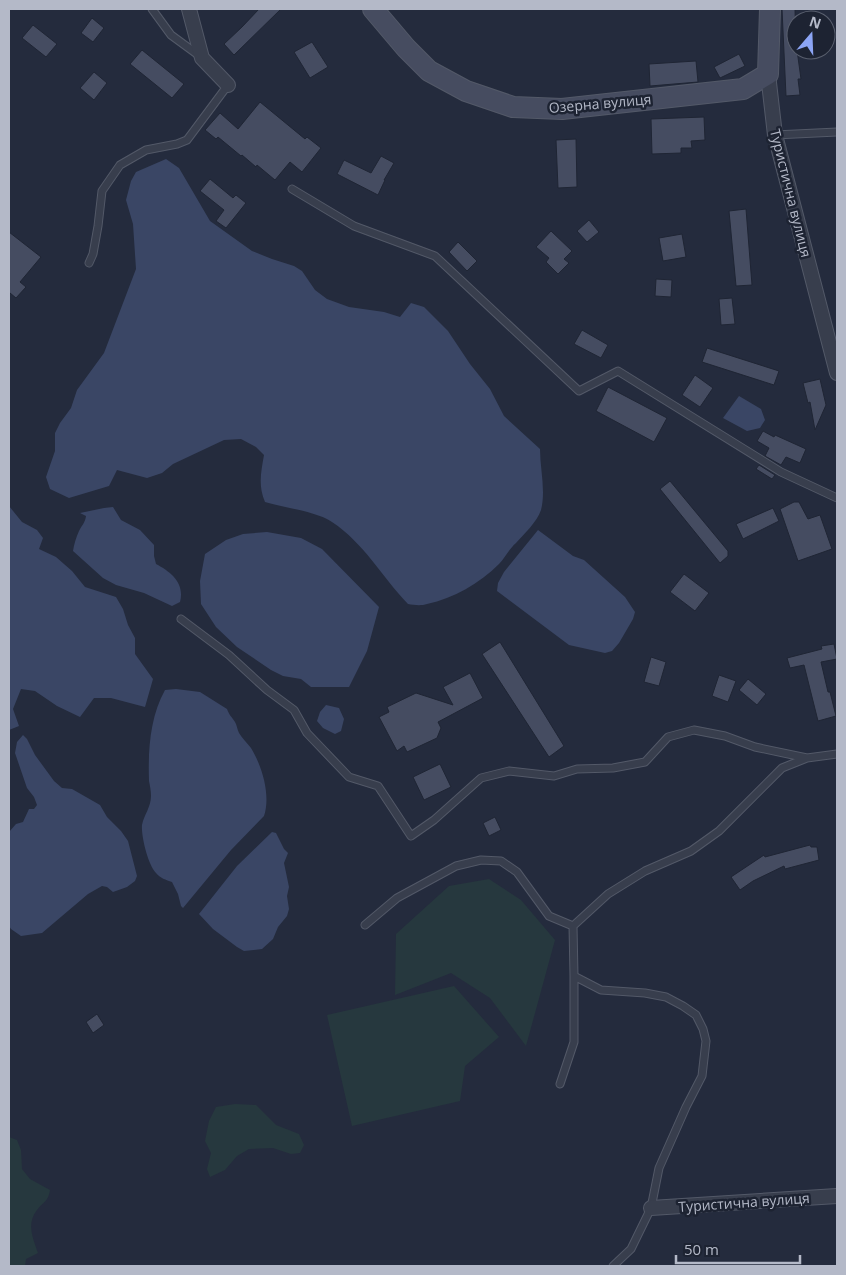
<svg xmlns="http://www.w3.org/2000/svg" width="846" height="1275" font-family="'Open Sans',sans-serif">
  <rect width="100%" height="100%" fill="#242b3d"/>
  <!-- green -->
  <path fill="#26383e" d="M489 879 521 900 555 940 526 1046 490 998 451 973 395 995 396 934 449 886Z
    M454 986 499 1037 465 1066 460 1101 352 1126 327 1015Z
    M235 1104 256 1105 276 1125 299 1134 304 1145 300 1153 291 1154 273 1148 249 1149 237 1156 225 1170 210 1177 207 1169 211 1153 205 1141 209 1121 216 1107Z
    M9 1137 17 1140 21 1150 22 1169 30 1179 50 1190C48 1202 44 1201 37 1210 26 1224 33 1238 38 1253L26 1259 25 1266H9Z"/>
  <!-- water -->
  <path fill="#3a4665" d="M166 159 179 168 210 221 252 251 272 259 294 266 302 271 315 290 327 299 349 307 384 312 400 317 411 303 424 307 448 331 470 364 490 389 504 416 540 449C540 469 546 490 541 510 537 522 524 534 516 543 509 549 505 558 499 564 479 584 454 598 427 604 421 606 414 605 408 604 382 577 364 543 332 522 316 511 284 508 265 502 258 486 261 472 264 455L256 447 241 439 224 440 173 464 162 473 147 478 117 470 109 486 69 498 50 489 46 477 55 451V433L60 423 71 408 77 390 104 353 136 269 133 224 126 200 131 181 136 172Z
    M739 396 761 409 765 420 760 428 747 431 723 418Z
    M9 506 22 522 37 530 43 538 39 549 56 557 72 571 85 587 116 597 123 609 128 625 135 638V654L153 679 145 707 111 698H94L80 717 57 706 35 691 21 689 13 709 19 726 9 730Z
    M113 507 121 520 140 530 154 545V556L156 564C171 572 185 583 180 602L172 606 144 593 116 585 103 578 73 551C74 544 76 538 79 531 82 525 85 523 86 516L80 513 104 508Z
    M538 530 573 556 584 560 625 597 635 612 633 619 619 643 612 651 605 653 569 645 497 591 498 583 504 572Z
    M267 532 301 538 322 549 379 607 367 651 349 687H311L301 679 283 676 271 670 237 647 216 627 201 604 200 581 205 554 226 540 243 534Z
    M176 689 200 692 227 709C229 715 232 717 235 722 237 725 237 729 239 733 242 738 247 743 251 748 262 766 271 795 264 816L231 850 183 908 181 906 178 894 172 882C166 880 160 878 156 873 148 865 141 836 142 825 144 815 151 807 151 796 151 791 150 786 149 781 148 750 150 717 165 690Z
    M326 705 339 708 344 719 341 731 335 734 323 728 317 721 320 712Z
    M23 735 27 739 35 755 54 781 62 788 72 789 100 805 107 817 121 831 128 841 137 876 135 881 127 887 113 892 107 887 102 886 88 894 42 933 21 936 11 929 9 926V832L16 824 23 822 29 809H34L37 805 34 797 27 788 15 753 17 742Z
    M272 832 276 833 284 849 288 853 284 863 289 887 287 896 289 909 287 916 278 927 273 939 262 949 244 951 237 947 213 929 199 914 237 866Z"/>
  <!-- building -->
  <path fill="#454c61" stroke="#1f2534" d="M259 9H281L234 55 224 44 242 27Z
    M782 9H795L796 50H797L801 79H798L800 95 786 96Z
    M92 18 104 28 93 42 81 33Z
    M33 25 57 44 46 57 22 38Z
    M312 42 328 67 310 78 294 52Z
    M142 50 184 84 172 98 130 64Z
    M739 54 745 66 720 78 714 67Z
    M696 61 698 82 650 86 649 64Z
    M94 72 107 83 94 100 80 88Z
    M260 102 305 139 307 137 321 148 302 172 290 162 275 180 257 165 256 167 242 155 241 156 218 137 216 139 205 130 220 113 238 129Z
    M704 117 705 140 691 141 692 148H681V153L652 154 651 119Z
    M576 139 577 187 558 188 556 140Z
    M381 156 394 163 384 180H385L378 195 337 174 344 160 371 173Z
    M210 179 233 198 236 195 246 203 226 228 216 221 224 210 200 191Z
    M746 209 752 285 736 286 729 211Z
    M589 220 599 232 587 242 577 231Z
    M551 231 572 251 564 259 569 263 558 274 546 262 549 258 536 247Z
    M9 232 41 257 20 282 26 287 16 298 10 293 9 295Z
    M682 234 686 257 663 261 659 238Z
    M458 242 477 261 467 271 449 252Z
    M656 279 672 280 671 297 655 296Z
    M732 298 735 324 721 325 719 299Z
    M582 330 608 345 601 358 574 344Z
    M707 348 779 371 774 385 702 362Z
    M695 375 713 388 700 407 682 395Z
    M820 379 826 405 815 430 810 402 808 403 803 383Z
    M608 387 667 418 654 442 596 411Z
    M763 431 774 437 775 435 806 449 800 463 786 457 781 465 765 456 769 448 757 441Z
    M759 465 775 475 772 479 756 469Z
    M670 481 728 551V556L720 563 660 489Z
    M794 502H799L808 519 820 515 832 549 798 561 780 509Z
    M773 508 779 521 743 539 736 524Z
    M684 574 709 593 695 611 670 592Z
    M500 642 564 746 549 757 482 654Z
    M834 644 837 659 821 662 828 692H830L836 716 818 721 804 665 790 668 787 658 822 649 821 646Z
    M651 657 666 662 659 686 644 682Z
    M470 673 483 698 438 722 441 728 437 738 407 752 404 746 397 751 379 717 389 712 387 707 416 693 453 705 443 687Z
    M719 675 736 681 728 702 712 696Z
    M748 679 766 694 757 705 739 690Z
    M440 764 451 787 424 800 413 777Z
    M495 817 501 830 489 836 483 823Z
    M810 845 811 847H817L819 860 785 869 784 866 753 881 740 890 731 877 764 855 765 857Z
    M97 1014 104 1025 93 1033 86 1022Z"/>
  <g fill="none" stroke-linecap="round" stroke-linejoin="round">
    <defs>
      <path id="lane" d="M152 9 171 35 201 57
        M775 135 837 132
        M292 189 354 226 435 256 579 391 618 371 781 472 837 498
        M89 263 93 254 98 226 102 191 120 165 146 150 177 144 187 140 228 85
        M181 619 229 655 267 690 294 710 307 733 349 777 378 786 411 836 434 820 481 778 509 771 554 776 577 769 613 768 645 762 668 737 694 730 725 736 755 747 807 758
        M365 925 397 898 456 866 481 860 501 861 517 872 549 916 573 926
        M574 976 573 926 608 894 645 871 691 851 719 831 782 768 807 758 837 754
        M560 1084 574 1042V976L601 990 645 993 666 997 683 1006 696 1015 703 1029 706 1041 702 1076 686 1107 659 1168 651 1208 631 1249 613 1266"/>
      <path id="street" d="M189 9 202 58 228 85
        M768 74 775 135 837 373
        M651 1208 837 1196"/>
      <path id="secondary" d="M373 9 406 48 429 71 466 91 513 107 562 109 743 89 768 74 770 9"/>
    </defs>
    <!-- lane casing -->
    <use href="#lane" stroke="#535968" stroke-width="9"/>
    <!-- street casing -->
    <use href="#street" stroke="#535968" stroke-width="16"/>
    <!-- secondary casing -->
    <use href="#secondary" stroke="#535968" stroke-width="22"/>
    <!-- lane -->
    <use href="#lane" stroke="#383e4d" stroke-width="7"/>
    <!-- street -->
    <use href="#street" stroke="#383e4d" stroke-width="14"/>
    <!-- secondary -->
    <use href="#secondary" stroke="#464c60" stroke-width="20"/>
  </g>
  <g text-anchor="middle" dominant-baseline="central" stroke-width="5" stroke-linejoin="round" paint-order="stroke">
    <!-- street labels -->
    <g font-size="14" fill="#b4b9c8" stroke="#1d2332">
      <text transform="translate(600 103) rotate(-5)">Озерна вулиця</text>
      <text transform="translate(791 193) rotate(76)">Туристична вулиця</text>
      <text transform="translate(744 1202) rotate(-4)">Туристична вулиця</text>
    </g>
  </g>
  <!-- border -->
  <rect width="846" height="1275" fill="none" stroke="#b4b9c8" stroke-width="20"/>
  <!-- north arrow -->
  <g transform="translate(811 35) rotate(19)"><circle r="24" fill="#1d2332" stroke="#595f6e"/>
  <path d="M0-4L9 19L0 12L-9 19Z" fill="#8ca5f5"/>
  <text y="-8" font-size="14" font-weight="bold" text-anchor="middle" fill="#b4b9c8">N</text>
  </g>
  <!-- scale -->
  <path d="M676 1255v8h124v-8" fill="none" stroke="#b4b9c8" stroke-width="2.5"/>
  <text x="684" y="1255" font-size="15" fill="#b4b9c8" stroke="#1d2332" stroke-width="4" paint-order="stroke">50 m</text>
</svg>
